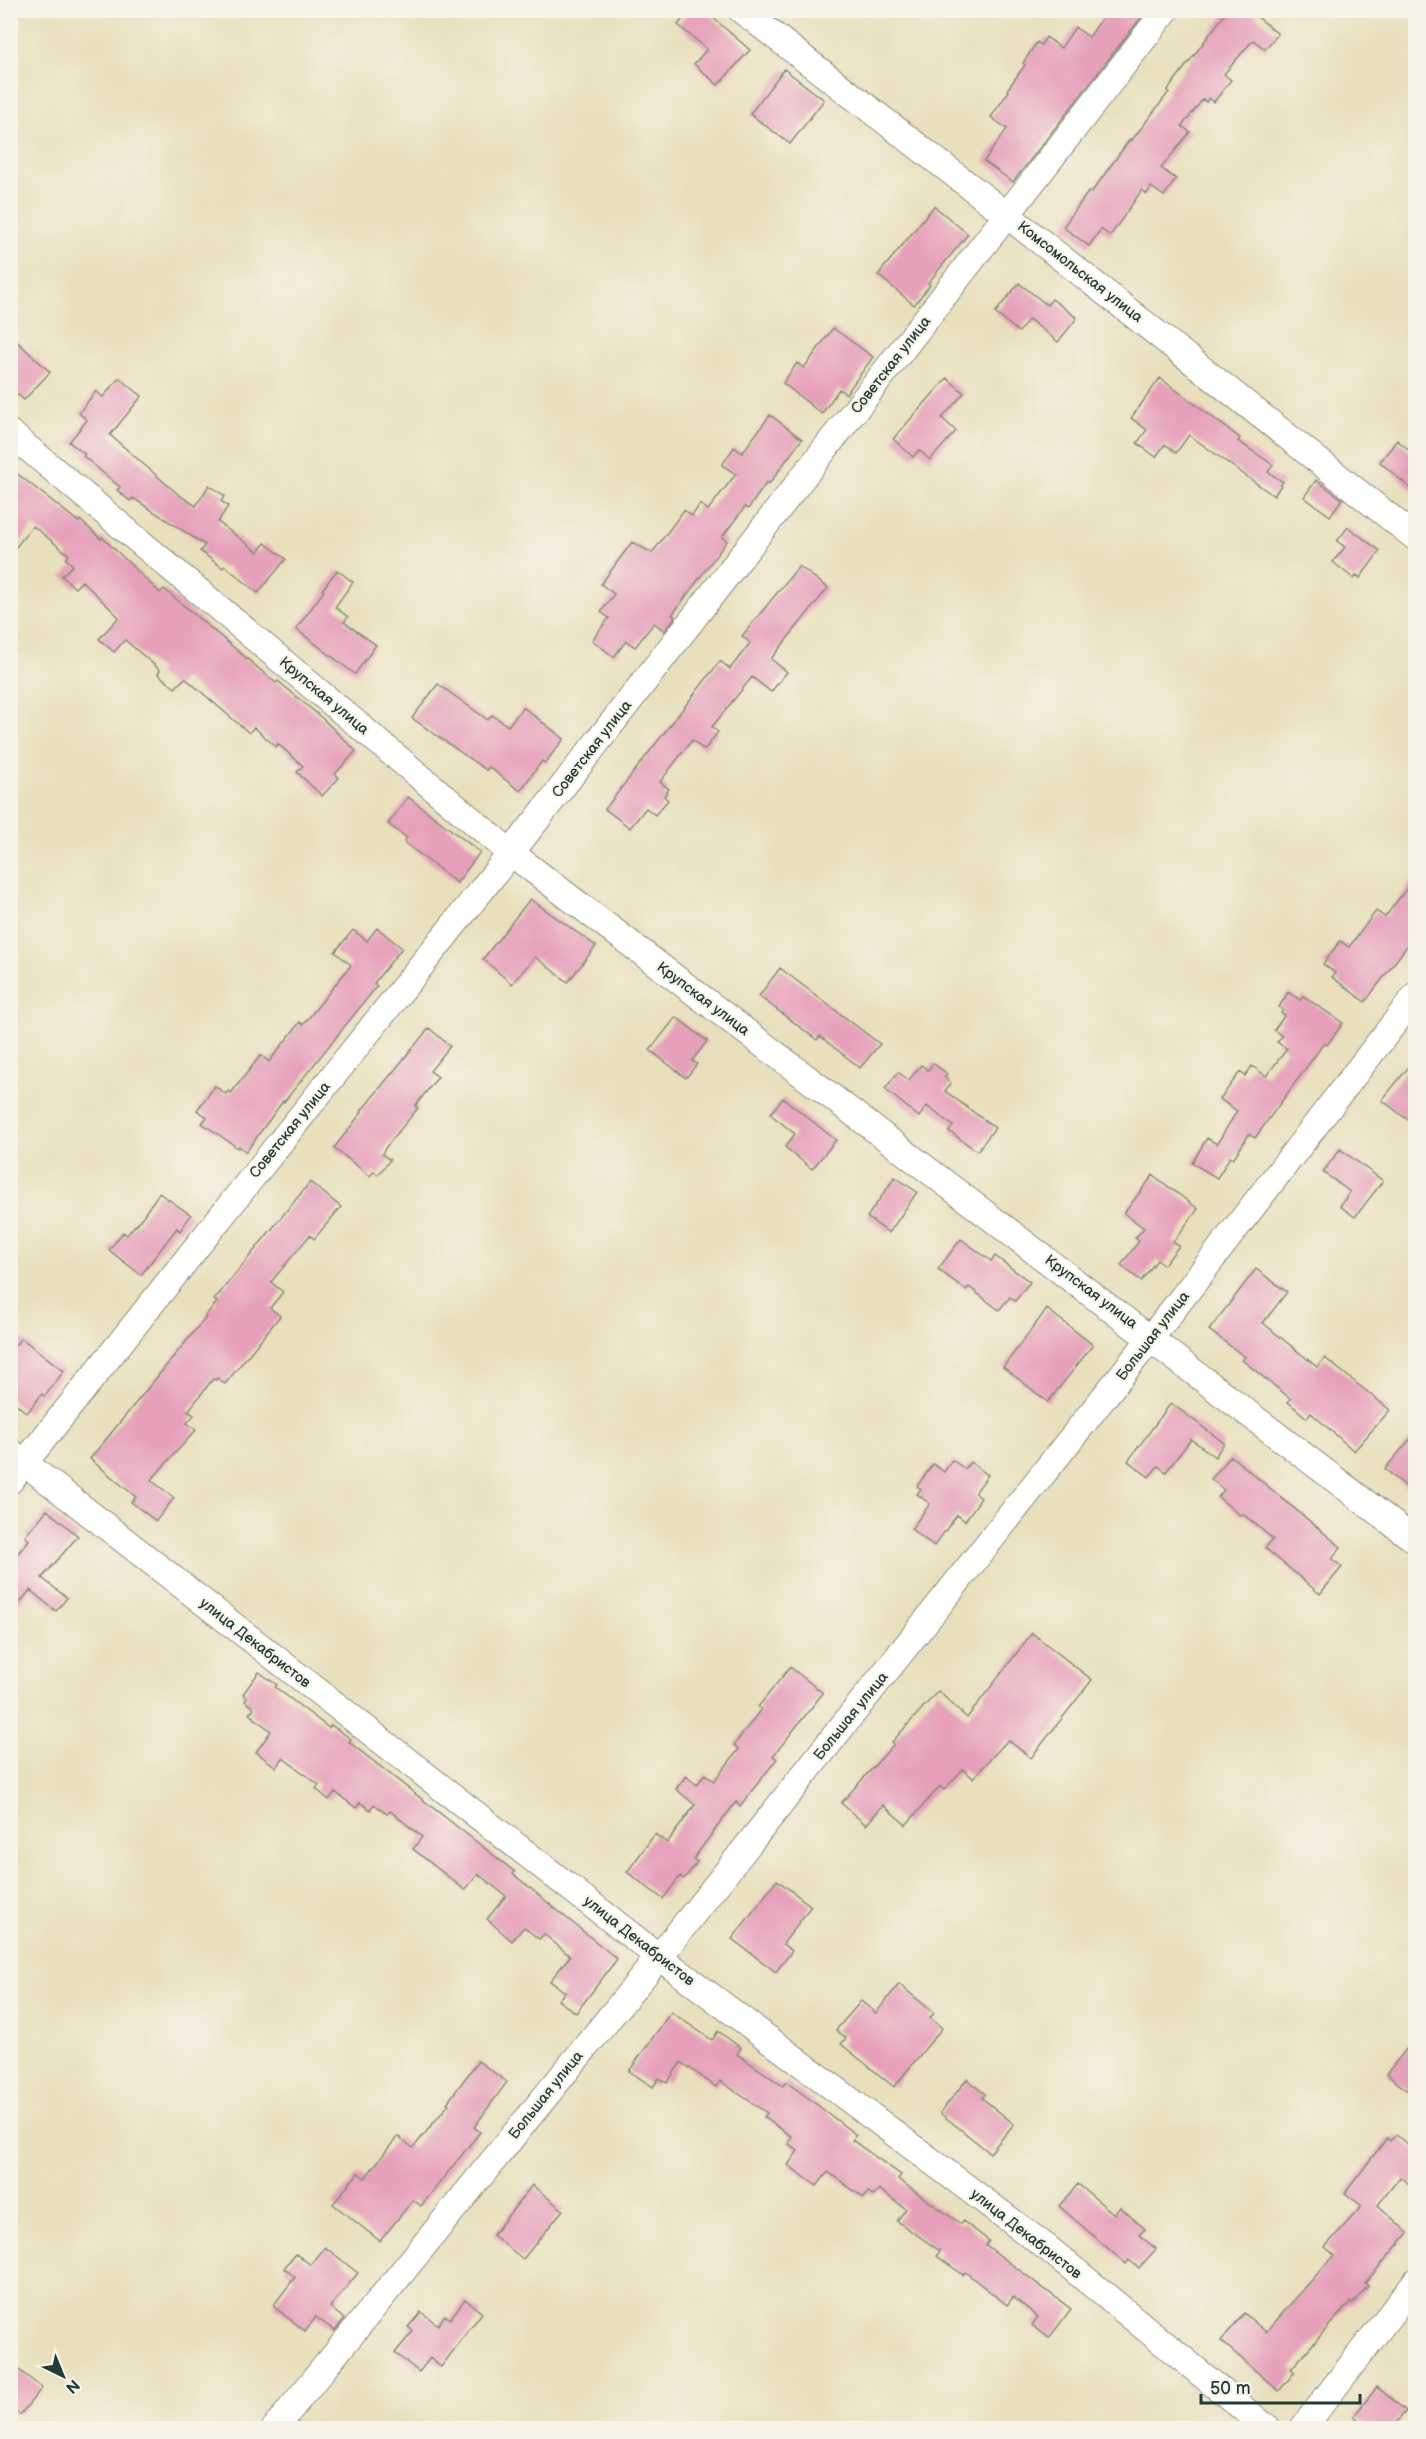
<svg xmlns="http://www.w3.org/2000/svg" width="1426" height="2439" font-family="'Balsamiq Sans',sans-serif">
  <rect width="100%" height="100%" fill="#f7f3e8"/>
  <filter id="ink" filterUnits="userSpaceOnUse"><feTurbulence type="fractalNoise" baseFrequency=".0167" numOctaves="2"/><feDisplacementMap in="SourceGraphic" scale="12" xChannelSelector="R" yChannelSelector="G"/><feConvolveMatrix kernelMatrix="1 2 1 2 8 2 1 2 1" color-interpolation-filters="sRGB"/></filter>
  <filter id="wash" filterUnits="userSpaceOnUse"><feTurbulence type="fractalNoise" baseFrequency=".008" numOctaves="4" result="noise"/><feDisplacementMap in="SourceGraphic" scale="24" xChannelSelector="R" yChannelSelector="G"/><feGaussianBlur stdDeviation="1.35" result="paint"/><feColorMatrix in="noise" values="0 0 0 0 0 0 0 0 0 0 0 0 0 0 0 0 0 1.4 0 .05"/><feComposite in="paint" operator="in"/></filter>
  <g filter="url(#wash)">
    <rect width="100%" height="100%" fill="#e9dfbc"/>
    <g id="blocks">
      <!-- building -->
      <path fill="#e6a0ba" d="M690 10H704L750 50 718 85 694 64 707 49 678 25Z
        M1108 10H1147L1013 182 984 161 1007 129 991 117 1009 91 1007 90 1025 65 1023 63 1037 42 1041 45 1046 37 1061 48 1075 27 1089 37Z
        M1228 10H1249L1278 34 1265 49 1253 40 1224 74 1231 80 1214 102 1209 98 1206 102 1203 99 1182 126 1190 132 1161 168 1176 179 1164 196 1151 187 1147 194 1142 190 1110 236 1101 229 1089 246 1063 227 1089 191 1091 193 1130 139 1132 140 1169 92 1167 91Z
        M784 69 824 100 790 144 750 114Z
        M934 206 968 234 928 283 930 285 914 305 878 275Z
        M1019 283 1047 305 1052 299 1077 318 1058 342 1029 319 1019 332 995 313Z
        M833 328 873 357 846 394 839 389 822 414 783 383 797 363 804 368Z
        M10 335 50 372 24 400 10 388Z
        M119 378 142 396 110 435 179 495 196 506 209 485 225 496 221 501 228 506 218 522 258 552 265 543 286 559 258 593 225 566 223 568 200 551 205 545 133 498 130 501 117 490 120 487 83 456 85 454 69 442 87 420 79 413 96 391 103 397Z
        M947 378 964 393 942 418 956 431 930 460 919 450 913 457 893 439Z
        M1160 378 1240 438 1238 441 1273 465 1268 472 1283 482 1274 496 1189 435 1176 453 1165 444 1156 457 1137 443 1147 430 1131 418Z
        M770 415 802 439 769 484 767 482 748 509 745 507 722 537 727 541 672 615 675 617 665 631 654 623 635 647 626 641 614 657 592 640 609 618 601 612 614 594 601 584 632 542 652 553 684 510 692 516 700 504 708 510 736 474 722 465 734 447 742 453Z
        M1397 440 1416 456V493L1380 462Z
        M10 468 79 522 80 520 101 539 102 537 160 593 164 589 276 683 278 681 323 719 356 751 335 774 339 778 322 796 297 772 303 766 278 744 276 747 254 727 249 733 185 678 175 688 158 674 160 670 125 640 114 652 99 639 119 617 82 581 75 588 62 576 73 565 66 559 69 555 33 526 10 554Z
        M1316 480 1342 499 1330 516 1304 497Z
        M1348 527 1380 551 1360 578 1357 575 1354 579 1333 562 1345 547 1337 541Z
        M799 566 828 588 771 659 787 672 771 692 752 677 712 727 718 732 704 750 692 740 660 782 669 789 664 796 668 800 655 815 646 808 630 828 605 809 720 661 730 669 750 643 742 636Z
        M337 570 353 582 335 607 348 617 344 622 376 645 355 674 296 629 324 591 322 590Z
        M438 684 488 720 492 715 508 726 523 707 564 739 545 763 542 761 520 791 489 767 486 770 412 718Z
        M408 797 480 852 457 883 404 842 407 838 388 824Z
        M1416 876V934L1365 1002 1332 977 1335 973 1323 964 1340 941 1349 947 1376 911 1385 917Z
        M530 899 596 946 568 982 535 957 512 984 483 959Z
        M377 928 402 948 374 983 377 986 284 1102 283 1101 246 1152 239 1146 238 1148 202 1123 207 1117 197 1110 215 1086 226 1094 228 1091 231 1093 261 1055 269 1062 300 1022 303 1025 351 965 335 952 353 930 367 941Z
        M780 968 880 1044 860 1068 820 1036 817 1040 759 996Z
        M1288 992 1300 1000 1303 996 1343 1023 1327 1045 1324 1043 1255 1138 1249 1134 1233 1159 1230 1157 1217 1178 1192 1163 1207 1138 1217 1144 1237 1111 1220 1099 1240 1072 1245 1076 1252 1066 1266 1076 1287 1049 1277 1042 1282 1036 1274 1030 1285 1015 1281 1013 1283 1010 1279 1007Z
        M676 1017 707 1041 692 1061 697 1064 686 1078 650 1050Z
        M429 1028 450 1046 430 1071 438 1077 415 1106 418 1108 386 1147 382 1154 390 1160 378 1175 374 1171 370 1176 334 1148 362 1112 361 1111Z
        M1416 1058V1126L1382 1100Z
        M933 1063 947 1074 944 1077 951 1083 945 1091 995 1128 977 1151 949 1131 953 1126 927 1106 919 1117 885 1089 898 1072 909 1080 921 1065 928 1070Z
        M783 1098 836 1140 812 1169 785 1147 795 1134 770 1114Z
        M1340 1149 1383 1181 1355 1217 1340 1206 1350 1192 1323 1172Z
        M1153 1175 1198 1209 1173 1242 1179 1246 1164 1265 1157 1260 1141 1281 1121 1265 1139 1241 1135 1238 1144 1228 1124 1213Z
        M895 1177 917 1192 889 1233 867 1217Z
        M310 1182 341 1207 314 1239 310 1235 271 1282 283 1292 270 1308 280 1316 225 1384 217 1378 216 1380 213 1379 188 1411 194 1415 187 1423 196 1430 151 1480 174 1498 156 1521 131 1502 136 1497 90 1459 206 1317 205 1316 217 1302 214 1300Z
        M159 1193 191 1215 180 1231 177 1228 141 1275 109 1250 123 1232 127 1235 135 1225 136 1226Z
        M961 1239 991 1261 995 1256 1030 1282 1015 1301 1010 1297 999 1310 969 1287 966 1290 938 1269Z
        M1256 1269 1287 1292 1263 1323 1317 1367 1325 1358 1390 1410 1354 1451 1311 1413 1307 1418 1288 1402 1291 1399 1242 1360 1245 1357 1209 1330Z
        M1047 1309 1093 1345 1048 1402 1003 1367Z
        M21 1338 64 1371 45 1396 42 1394 27 1413 10 1399V1351Z
        M1171 1403 1224 1443 1215 1457 1191 1439 1166 1472 1158 1466 1149 1477 1128 1461Z
        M1416 1432V1495L1385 1469Z
        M1231 1456 1341 1547 1332 1559 1342 1567 1320 1594 1265 1548 1273 1539 1243 1514 1241 1516 1218 1497 1224 1490 1211 1479Z
        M952 1460 965 1469 970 1462 988 1475 975 1493 981 1498 965 1521 957 1515 934 1546 911 1529 930 1504 917 1494 921 1489 917 1486 933 1464 944 1472Z
        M47 1510 78 1536 42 1578 67 1598 56 1611 30 1590 10 1615V1563L29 1540 25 1536Z
        M1032 1633 1092 1680 1031 1758 1008 1740 973 1778 963 1769 944 1790 940 1786 906 1825 883 1805 866 1825 841 1803 894 1744 892 1742 938 1691 967 1718Z
        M790 1667 823 1693 773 1756 777 1759 750 1793 740 1806 736 1802 693 1859 697 1862 684 1879 680 1876 663 1899 627 1872 655 1834 667 1843 695 1805 676 1789 686 1776 697 1785 705 1774 714 1781 739 1749 734 1745 761 1709 758 1707Z
        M259 1672 277 1685 275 1687 329 1728 331 1725 351 1739 349 1742 515 1872 513 1874 617 1959 576 2013 558 2000 565 1992 550 1981 570 1956 544 1934 539 1939 524 1927 512 1941 487 1919 506 1896 478 1874 465 1890 413 1849 422 1837 390 1811 387 1814 374 1804 370 1810 360 1802 356 1808 335 1792 329 1800 316 1789 319 1785 283 1758 276 1767 256 1752 271 1731 249 1714 254 1708 245 1701 247 1698 243 1694Z
        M777 1880 811 1906 783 1944 792 1951 776 1972 732 1939Z
        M899 1984 934 2013 930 2018 942 2028 894 2087 841 2044 846 2038 836 2030 861 2001 876 2013Z
        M671 2012 712 2040 718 2031 741 2048 737 2054 783 2086 786 2082 807 2097 856 2135 852 2140 901 2175 898 2179 961 2224 963 2221 989 2241 986 2245 1071 2309 1049 2338 1032 2325 1038 2317 1013 2297 1007 2305 965 2272 963 2275 937 2256 940 2251 897 2221 906 2209 879 2189 874 2196 868 2192 864 2198 828 2172 817 2186 788 2165 798 2151 788 2143 792 2137 764 2117 767 2113 720 2081 716 2087 681 2062 667 2083 659 2078 653 2087 629 2071Z
        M1416 2037V2097L1386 2074Z
        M478 2061 507 2082 474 2127 480 2132 421 2206 413 2200 380 2241 333 2204 358 2173 365 2178 398 2136 413 2148 449 2104 447 2103Z
        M967 2079 985 2094 982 2098 1014 2124 990 2153 940 2113Z
        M1396 2135 1416 2151V2190L1400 2177 1378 2205 1408 2233 1365 2283 1368 2286 1352 2304 1350 2302 1291 2369 1295 2372 1279 2391 1221 2341 1244 2313 1266 2332 1334 2255 1325 2247 1362 2206 1345 2193 1387 2138 1390 2141Z
        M1078 2184 1114 2214 1120 2207 1145 2229 1139 2235 1156 2249 1139 2268 1129 2260 1126 2264 1059 2206Z
        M532 2185 563 2210 523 2259 493 2235Z
        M325 2247 358 2273 330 2307 344 2319 335 2331 316 2317 305 2331 273 2306 295 2277 284 2268 296 2254 311 2265Z
        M465 2299 482 2313 441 2367 430 2358 419 2372 395 2353 413 2331 408 2327 421 2312 438 2325 445 2315 450 2319Z
        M10 2363 42 2388 20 2415 10 2407Z
        M1377 2387 1406 2411 1392 2428H1369L1354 2416Z"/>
    </g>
  </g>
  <g filter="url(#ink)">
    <use href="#blocks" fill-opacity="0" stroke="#848e78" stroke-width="1.5"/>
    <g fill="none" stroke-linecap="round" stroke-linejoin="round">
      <defs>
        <path id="minor" d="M741 10 1007 215 1416 538
          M10 433 511 853 1416 1541
          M12 1453 659 1957 1050 2250 1267 2428
          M10 1481 511 853 1166 10
          M275 2428 659 1957 1151 1338 1416 995
          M1303 2428 1416 2281"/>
      </defs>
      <!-- minor casing -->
      <use href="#minor" stroke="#848e78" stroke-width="28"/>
      <!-- minor -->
      <use href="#minor" stroke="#fff" stroke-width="26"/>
    </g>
  </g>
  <g text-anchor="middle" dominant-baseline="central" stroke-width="4.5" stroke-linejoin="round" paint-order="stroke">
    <!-- street labels -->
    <g font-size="15" fill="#1f3d34" stroke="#f7f3e8">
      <text transform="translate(1080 272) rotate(38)">Комсомольская улица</text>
      <text transform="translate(891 365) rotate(-52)">Советская улица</text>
      <text transform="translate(324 696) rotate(40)">Крупская улица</text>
      <text transform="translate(592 749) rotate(-52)">Советская улица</text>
      <text transform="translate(703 999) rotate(37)">Крупская улица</text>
      <text transform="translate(290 1130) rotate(-51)">Советская улица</text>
      <text transform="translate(1091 1292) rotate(37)">Крупская улица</text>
      <text transform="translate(1153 1336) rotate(-52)">Большая улица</text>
      <text transform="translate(255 1643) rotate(38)">улица Декабристов</text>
      <text transform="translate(851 1716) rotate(-51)">Большая улица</text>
      <text transform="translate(639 1941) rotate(38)">улица Декабристов</text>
      <text transform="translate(546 2095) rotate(-51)">Большая улица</text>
      <text transform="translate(1026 2234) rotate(38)">улица Декабристов</text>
    </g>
  </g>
  <!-- margin -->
  <rect width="1426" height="2439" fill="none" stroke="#f7f3e8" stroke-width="36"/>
  <!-- north arrow -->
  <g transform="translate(63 2376) rotate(137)" stroke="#f7f3e8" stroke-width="4.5" paint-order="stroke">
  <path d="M0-4.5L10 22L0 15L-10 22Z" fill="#1f3d34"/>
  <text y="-9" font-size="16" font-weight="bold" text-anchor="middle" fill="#1f3d34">N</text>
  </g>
  <!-- scale -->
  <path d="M1201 2394v9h159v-9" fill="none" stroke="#1f3d34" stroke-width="3"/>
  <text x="1210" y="2394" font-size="18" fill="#1f3d34" stroke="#f7f3e8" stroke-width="4.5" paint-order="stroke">50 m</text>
</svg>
